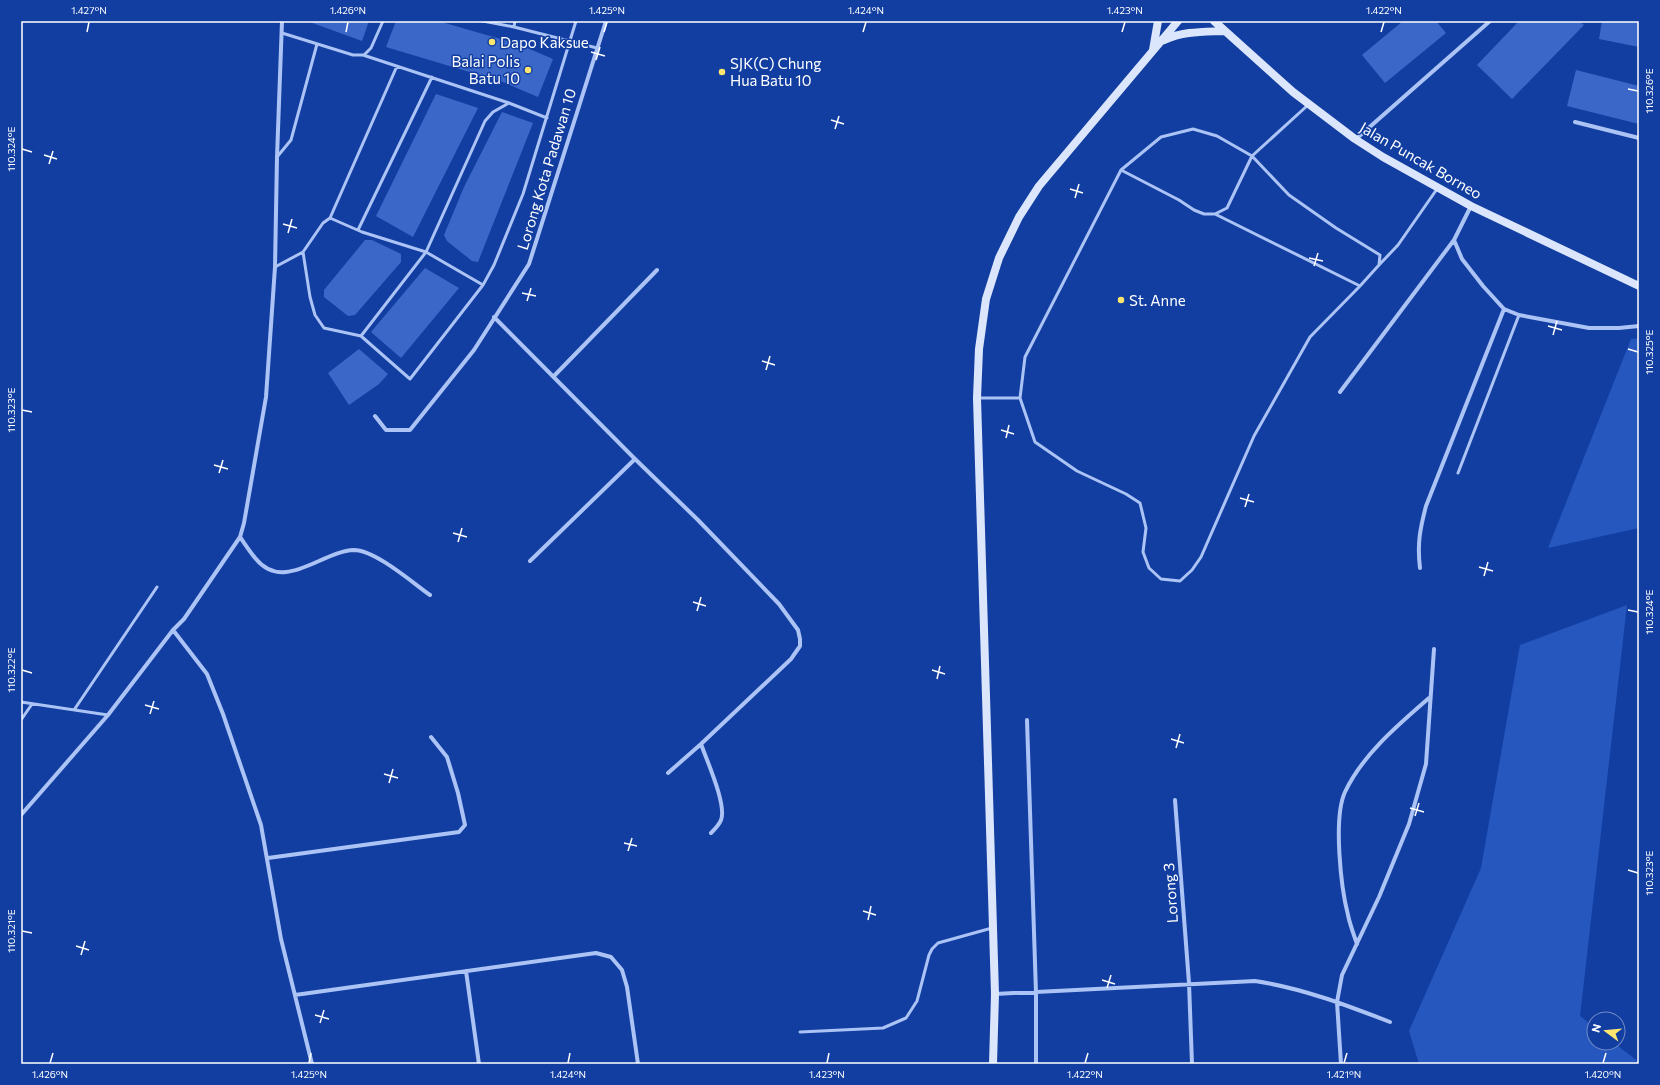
<svg xmlns="http://www.w3.org/2000/svg" width="1660" height="1085" font-family="Commissioner,sans-serif">
  <rect width="100%" height="100%" fill="#123ea1"/>
  <!-- green -->
  <path fill="#2557bf" d="M1639 338V528L1548 548 1631 339Z
    M1627 605 1580 1016 1594 1027V1043H1614L1639 1062V1064H1419L1409 1031 1481 868 1520 645Z"/>
  <!-- building -->
  <path fill="#3b68c8" d="M307 21H369L362 41Z
    M396 21H438L518 44 553 59 538 97 503 82 386 47Z
    M1403 21H1436L1446 33 1385 83 1362 55Z
    M1519 21H1579L1584 25 1512 99 1477 65Z
    M1602 21H1639V47L1599 39Z
    M1576 70 1639 86V124L1567 106Z
    M436 94 478 108 413 237 376 216Z
    M502 112 533 123 478 262 472 261 447 241 444 235 464 187Z
    M365 240H372L401 254V262L355 315 348 316 324 297V290Z
    M425 268 459 288 401 358 371 332Z
    M359 349 388 374 379 384 349 405 328 373Z"/>
  <g fill="none" stroke-linecap="round" stroke-linejoin="round">
    <!-- lane -->
    <path stroke="#abc3f5" stroke-width="3" d="M483 21 514 27 597 48
      M514 27 515 21
      M282 33 353 55H364L371 48 383 21
      M363 55 509 103
      M1193 129 1217 136 1252 156 1289 195 1336 228 1380 255 1379 265 1360 286 1310 337 1254 436 1201 557 1192 570 1180 581 1161 579 1149 568 1143 552 1146 528 1140 503 1126 494 1077 471 1035 442 1020 398 1025 357 1121 170 1161 137Z
      M277 157 291 140 317 44
      M1121 170 1179 200 1194 210 1204 214H1215L1227 208 1252 156 1308 105
      M1215 214 1360 286
      M330 218 397 66
      M358 230 432 77
      M303 252 310 297 315 315 324 328 361 336 410 379 483 285 494 265 523 194 576 21
      M1379 265 1398 245 1437 189
      M275 267 303 252 323 223 330 218 362 232 426 252 483 285
      M361 336 426 252 485 121 493 112 509 103 547 118
      M977 398H1020
      M1458 473 1519 315
      M21 702 108 715
      M74 710 157 587
      M21 720 32 704
      M800 1032 883 1028 906 1018 917 1001 929 955 932 949 938 943 992 928"/>
    <!-- street -->
    <path stroke="#abc3f5" stroke-width="4" d="M282 21 277 157 275 267 266 397 244 523 240 537 184 619 173 630 207 674 223 714 261 825 281 939 312 1064
      M1575 122 1639 138
      M1356 139 1490 21
      M1471 206 1454 240 1462 259 1483 286 1504 309 1519 315 1589 328H1619L1639 326
      M494 317 635 459 698 520 779 604 798 630 800 639V646L791 659 701 744 668 773
      M554 376 657 270
      M1340 392 1454 240
      M375 416 386 430H410L474 350 529 264 606 21
      M240 537C245 544 250 552 256 559 284 593 322 551 354 550 375 550 413 583 430 595
      M530 561 635 459
      M1420 568C1417 544 1420 529 1426 506L1504 309
      M1027 720 1036 993V1064
      M701 744C707 761 727 805 721 820 719 825 715 829 711 833
      M1175 800 1189 983 1192 1064
      M21 815 108 715 173 630
      M268 858 459 832 465 825 458 793 447 757 431 737
      M1357 944C1354 935 1350 925 1348 915 1341 888 1333 818 1345 792 1363 754 1398 725 1429 698
      M466 971 479 1064
      M995 994 1255 981C1302 988 1346 1005 1390 1022
      M295 995 596 953 611 957 622 970 627 987 638 1064
      M1341 1064 1337 1002 1342 975 1379 897 1409 824 1426 764 1434 649"/>
    <!-- secondary -->
    <path stroke="#dbe6fd" stroke-width="8" d="M1214 21 1293 92 1355 139 1383 157 1471 206 1639 286
      M1164 40C1184 31 1203 32 1225 31
      M1153 50 1158 21
      M993 1064 995 994 977 398 979 349 986 299 999 258 1019 217 1039 186 1178 21"/>
  </g>
  <!-- ticks -->
  <path fill="none" stroke="#fff" stroke-width="1.5" d="M87 32 89 22M346 32 348 22M604 32 607 22M863 32 866 22M1122 32 1125 22M1381 32 1384 22M591 52 605 56M596 60 600 47M1628 89 1638 91M831 120 844 124M835 129 839 116M22 149 32 152M44 155 57 159M49 164 53 151M1070 189 1083 193M1075 198 1079 184M283 224 297 228M288 233 292 219M1309 258 1323 261M1314 266 1318 253M522 293 536 296M527 301 531 288M1548 326 1562 330M1553 335 1557 321M1628 349 1638 352M762 361 775 365M766 370 770 356M22 410 32 412M1001 430 1014 434M1006 438 1009 425M214 465 228 469M219 473 223 460M1240 498 1254 502M1245 507 1249 494M453 533 467 537M458 542 462 528M1479 567 1493 571M1484 576 1488 562M693 602 706 606M1628 610 1638 612M697 611 701 597M22 670 32 673M932 670 945 674M937 679 940 666M145 705 159 709M150 714 154 701M1171 739 1184 743M1176 748 1180 734M384 774 398 778M389 783 393 769M1410 808 1424 812M1415 816 1419 803M624 843 637 846M628 851 632 838M1628 870 1638 873M863 911 876 915M868 920 871 906M22 931 32 933M76 946 89 950M81 955 85 941M1102 980 1115 984M1107 988 1111 975M315 1015 329 1019M320 1023 324 1010M50 1063 53 1053M309 1063 311 1053M568 1063 570 1053M827 1063 829 1053M1085 1063 1088 1053M1344 1063 1347 1053M1603 1063 1606 1053"/>
  <!-- markers -->
  <g fill="#ffe76f" stroke="#123ea1" stroke-width="1.5">
    <circle cx="492" cy="42" r="4"/>
    <circle cx="528" cy="70" r="4"/>
    <circle cx="722" cy="72" r="4"/>
    <circle cx="1121" cy="300" r="4"/>
  </g>
  <g text-anchor="middle" dominant-baseline="central" stroke-width="3" stroke-linejoin="round" paint-order="stroke">
    <!-- poi labels -->
    <g font-size="15" fill="#fff" stroke="#123ea1" text-anchor="start">
      <text x="500" y="42">Dapo Kaksue</text>
      <text x="520" y="61" text-anchor="end">Balai Polis<tspan x="520" dy="17">Batu 10</tspan></text>
      <text x="730" y="63">SJK(C) Chung<tspan x="730" dy="17">Hua Batu 10</tspan></text>
      <text x="1129" y="300">St. Anne</text>
    </g>
    <!-- street labels -->
    <g font-size="15" fill="#fff" stroke="#123ea1">
      <text transform="translate(1421 160) rotate(30)">Jalan Puncak Borneo</text>
      <text transform="translate(546 169) rotate(-73)">Lorong Kota Padawan 10</text>
      <text transform="translate(1170 893) rotate(-94)">Lorong 3</text>
    </g>
  </g>
  <!-- border -->
  <rect width="1660" height="1085" fill="none" stroke="#123ea1" stroke-width="44"/>
  <!-- north arrow -->
  <g transform="translate(1606 1031) rotate(286)"><circle r="19" fill="#123ea1" stroke="#718bc7"/>
  <path d="M0-3L7 15L0 10L-7 15Z" fill="#ffe76f"/>
  <text y="-6" font-size="11" font-weight="bold" text-anchor="middle" fill="#ffffff">N</text>
  </g>
  <rect x="22" y="22" width="1616" height="1041" fill="none" stroke="#fff" stroke-width="1.5"/>
  <g font-size="10" text-anchor="middle" fill="#fff">
    <text x="89" y="14">1.427°N</text>
    <text x="348" y="14">1.426°N</text>
    <text x="607" y="14">1.425°N</text>
    <text x="866" y="14">1.424°N</text>
    <text x="1125" y="14">1.423°N</text>
    <text x="1384" y="14">1.422°N</text>
    <text transform="translate(1649 91) rotate(-90)" y="4">110.326°E</text>
    <text transform="translate(11 149) rotate(-90)" y="4">110.324°E</text>
    <text transform="translate(1649 352) rotate(-90)" y="4">110.325°E</text>
    <text transform="translate(11 410) rotate(-90)" y="4">110.323°E</text>
    <text transform="translate(1649 612) rotate(-90)" y="4">110.324°E</text>
    <text transform="translate(11 670) rotate(-90)" y="4">110.322°E</text>
    <text transform="translate(1649 873) rotate(-90)" y="4">110.323°E</text>
    <text transform="translate(11 931) rotate(-90)" y="4">110.321°E</text>
    <text x="50" y="1078">1.426°N</text>
    <text x="309" y="1078">1.425°N</text>
    <text x="568" y="1078">1.424°N</text>
    <text x="827" y="1078">1.423°N</text>
    <text x="1085" y="1078">1.422°N</text>
    <text x="1344" y="1078">1.421°N</text>
    <text x="1603" y="1078">1.420°N</text>
  </g>
</svg>
